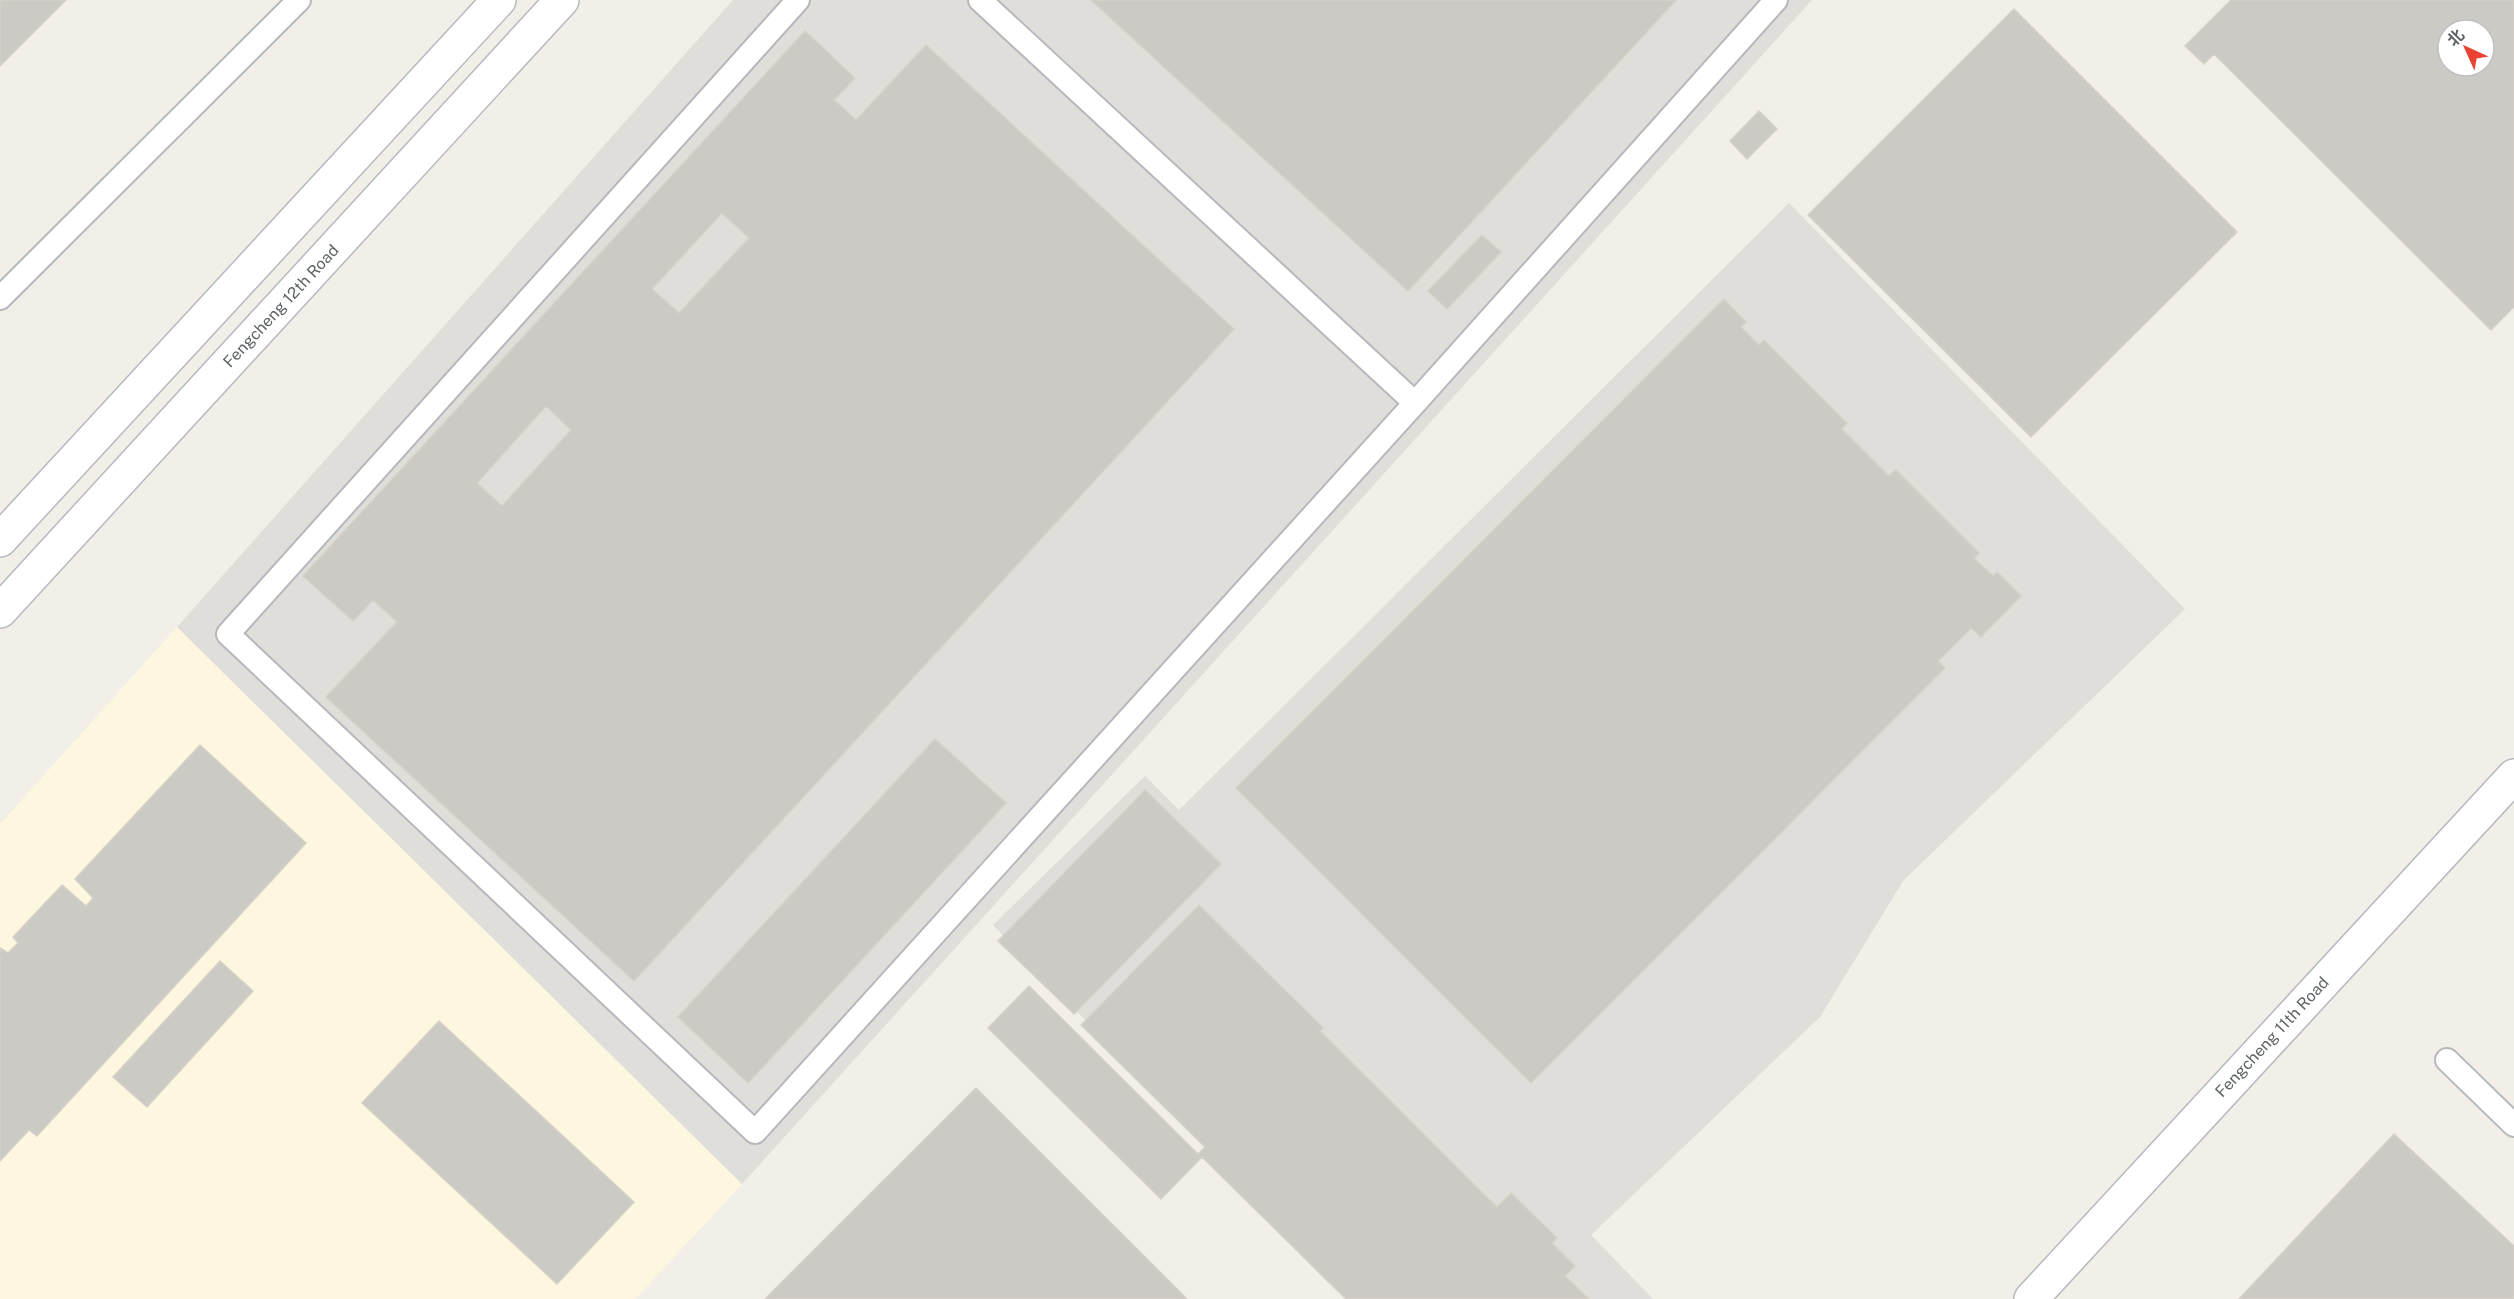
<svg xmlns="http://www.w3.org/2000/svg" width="2514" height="1299" font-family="'Public Sans','Noto Sans SC',sans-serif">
  <rect width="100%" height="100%" fill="#f1efe8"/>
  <!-- commercial -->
  <path fill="#fef7e0" d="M177 627 742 1184 635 1299H0V824Z"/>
  <!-- industrial -->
  <path fill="#e0deda" d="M733 0H1812L742 1184 177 627Z
    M1789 203 2185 609 1903 881 1820 1017 1591 1235 1653 1299H1356L993 925 1145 776 1179 810Z"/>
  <!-- building -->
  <path fill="#cccac5" stroke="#d6d1c6" stroke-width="1.5" fill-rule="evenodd" d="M0 0H66L0 66Z
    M1091 0H1676L1408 291Z
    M2231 0H2514V307L2491 330 2214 54 2204 64 2185 46ZM2448 30H2484V66H2448Z
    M2014 9 2237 232 2031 437 1808 215Z
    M805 31 855 78 834 100 856 120 926 45 1234 329 634 981 326 697 397 622 373 600 353 621 303 576ZM722 213 749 238 679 313 652 289ZM546 406 571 430 502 506 477 483Z
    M1759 111 1777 129 1747 159 1730 141Z
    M1482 235 1501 252 1447 309 1428 291Z
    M1724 299 1746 322 1741 327 1759 345 1764 340 1847 423 1842 429 1889 476 1896 470 1979 553 1974 558 1993 576 1997 572 2021 596 1981 637 1971 628 1938 661 1945 668 1531 1083 1236 788Z
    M935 739 1006 803 748 1083 678 1017Z
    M200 745 306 843 37 1136 29 1130 0 1161V948L8 953 18 943 13 937 62 885 86 906 93 898 75 879Z
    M1145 790 1221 864 1074 1014 998 941Z
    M1199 905 1323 1028 1320 1031 1497 1207 1511 1193 1557 1238 1552 1243 1575 1266 1565 1276 1589 1299H1346L1202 1157 1161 1199 988 1028 1029 986 1198 1154 1205 1147 1081 1025Z
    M220 961 253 991 147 1107 113 1077Z
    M439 1021 634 1202 557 1284 362 1103Z
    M976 1088 1187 1299H765Z
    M2394 1134 2514 1246V1299H2239Z"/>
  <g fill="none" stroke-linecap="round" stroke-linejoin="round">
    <defs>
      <path id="service" d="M798 0 228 634 755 1132 1415 403 1776 0
        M980 0 1415 403
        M0 298 299 0
        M2447 1060 2514 1125"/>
      <path id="tertiary" d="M2031 1299 2514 776"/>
      <path id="secondary" d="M0 540 499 0
        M0 611 562 0"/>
    </defs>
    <!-- service casing -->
    <use href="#service" stroke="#b5b8bc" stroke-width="26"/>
    <!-- tertiary casing -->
    <use href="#tertiary" stroke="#b5b8bc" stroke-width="36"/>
    <!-- secondary casing -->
    <use href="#secondary" stroke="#b6babf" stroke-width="36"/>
    <!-- service -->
    <use href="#service" stroke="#fff" stroke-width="22"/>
    <!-- tertiary -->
    <use href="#tertiary" stroke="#fff" stroke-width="33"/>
    <!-- secondary -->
    <use href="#secondary" stroke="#fff" stroke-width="33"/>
  </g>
  <g text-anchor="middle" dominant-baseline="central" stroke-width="4.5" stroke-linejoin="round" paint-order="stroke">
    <!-- street labels -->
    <g font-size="16" fill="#5f6368" stroke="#fff">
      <text transform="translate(281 306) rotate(-47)">Fengcheng 12th Road</text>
      <text transform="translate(2272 1037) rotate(-47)">Fengcheng 11th Road</text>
    </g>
  </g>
  <!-- north arrow -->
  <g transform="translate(2466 48) rotate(315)"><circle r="28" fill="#ffffff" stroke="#bfc1c3" stroke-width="1.5"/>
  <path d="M0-4.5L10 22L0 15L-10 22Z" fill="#ea4335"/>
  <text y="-9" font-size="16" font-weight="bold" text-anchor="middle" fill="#5f6368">北</text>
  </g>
</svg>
